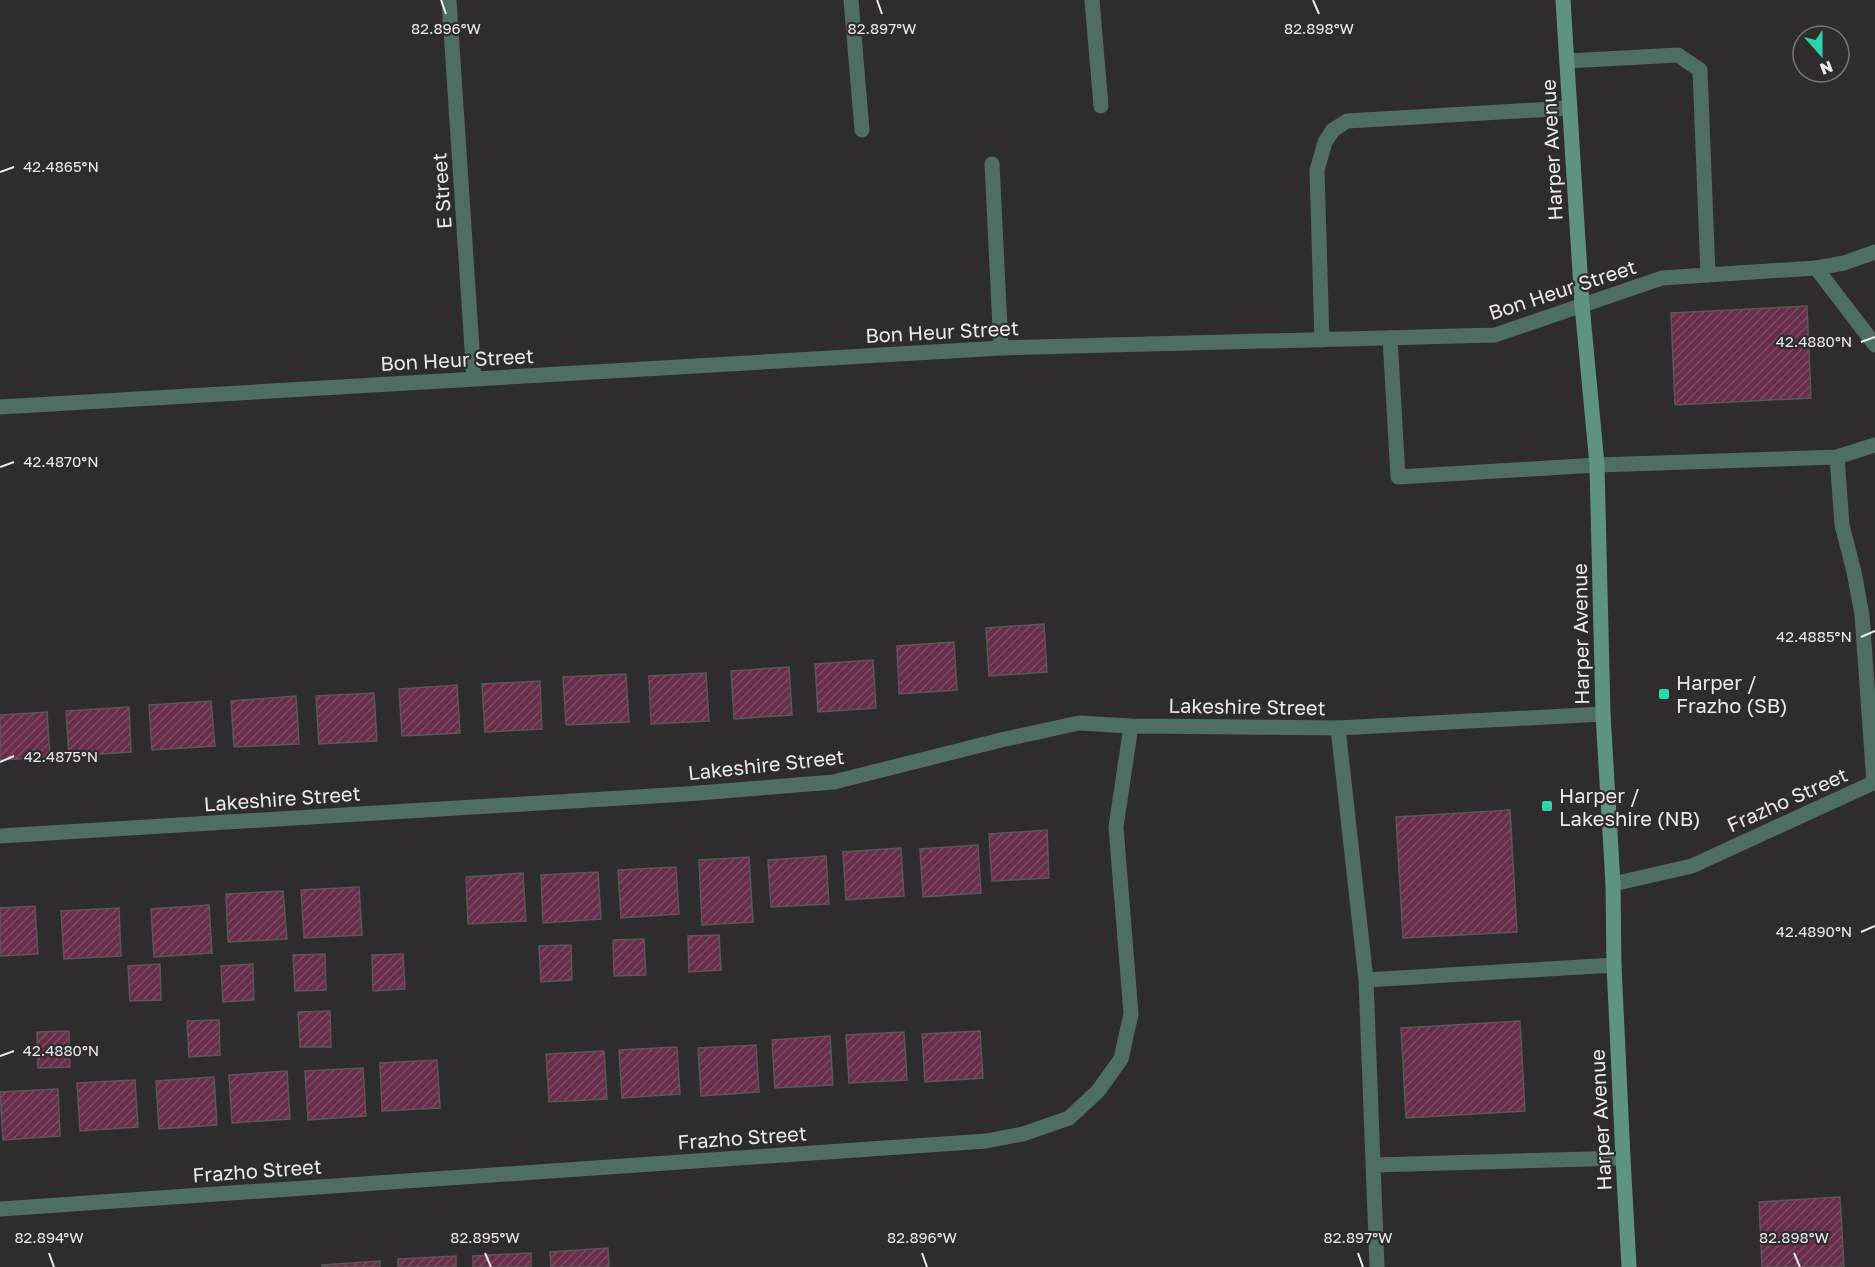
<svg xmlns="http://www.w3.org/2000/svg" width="1875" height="1267" font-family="'Golos Text',sans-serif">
  <defs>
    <pattern id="building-hatch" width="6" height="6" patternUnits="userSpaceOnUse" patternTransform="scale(1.5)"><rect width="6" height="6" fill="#672d4a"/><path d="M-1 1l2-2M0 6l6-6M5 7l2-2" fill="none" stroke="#7d4b64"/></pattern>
  </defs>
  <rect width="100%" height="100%" fill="#2f2c2d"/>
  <!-- building -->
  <path fill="url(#building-hatch)" stroke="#5a5758" stroke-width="1.5" d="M1807 306 1811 398 1675 405 1671 313Z
    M1044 624 1047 672 989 676 986 628Z
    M954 642 957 690 899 694 897 646Z
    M873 660 876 708 818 712 815 664Z
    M789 667 792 715 734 719 731 671Z
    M706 673 709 721 651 724 649 676Z
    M626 674 629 722 566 725 563 677Z
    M540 681 542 729 485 732 482 684Z
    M457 685 460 733 402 736 399 689Z
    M374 693 377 741 319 744 316 696Z
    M296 696 299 744 234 747 231 701Z
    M211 701 215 746 152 750 149 705Z
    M129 707 131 752 69 756 66 711Z
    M47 712 50 757 0 760V715Z
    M1510 810 1517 932 1403 938 1396 817Z
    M1047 830 1049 878 992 881 989 834Z
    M978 845 981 893 923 897 920 849Z
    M901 848 904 896 846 900 843 852Z
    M826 856 829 904 771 907 768 860Z
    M749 857 753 922 702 925 699 860Z
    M676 867 679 914 621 918 618 870Z
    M598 872 601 919 543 923 541 875Z
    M523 873 526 921 468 924 466 877Z
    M359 887 362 935 304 938 301 890Z
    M283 891 287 939 228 942 226 894Z
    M209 905 212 953 154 957 151 909Z
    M35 906 38 954 0 956V908Z
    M119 908 121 956 64 959 61 911Z
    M719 935 721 970 689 972 688 936Z
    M644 939 646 975 614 976 613 940Z
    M571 945 572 980 541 982 539 946Z
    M325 954 326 990 295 991 293 955Z
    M403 954 405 989 373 991 372 955Z
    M160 964 161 1000 130 1001 128 966Z
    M253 964 254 1000 223 1002 221 966Z
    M330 1011 331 1047H300L298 1012Z
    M219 1020 220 1055 189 1057 187 1021Z
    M1520 1021 1525 1111 1406 1118 1401 1028Z
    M69 1031 70 1067 38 1068 37 1032Z
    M980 1031 983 1078 925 1082 922 1034Z
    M904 1032 907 1080 849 1083 846 1035Z
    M830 1036 833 1085 775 1088 772 1040Z
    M756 1045 759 1092 701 1096 698 1048Z
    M677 1047 680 1094 622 1098 619 1050Z
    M604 1051 607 1099 549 1102 546 1054Z
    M437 1060 440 1108 382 1111 380 1063Z
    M363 1068 366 1116 308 1120 305 1071Z
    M287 1071 290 1119 232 1123 229 1075Z
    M214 1077 217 1125 159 1129 156 1081Z
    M135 1080 138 1127 80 1131 77 1083Z
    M58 1089 60 1136 3 1140 0 1092Z
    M1840 1197 1844 1267H1762L1759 1202Z
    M608 1248 609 1267H551L550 1252Z
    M531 1253V1267H473V1256Z
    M456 1256V1267H398V1259Z
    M380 1261V1267H322V1265Z"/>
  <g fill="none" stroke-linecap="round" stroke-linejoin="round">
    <!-- lane -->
    <path stroke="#4e6e63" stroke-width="15" d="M1567 61 1678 55 1700 70 1708 275
      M1816 268 1875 345
      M1390 338 1398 477 1597 465 1837 457 1875 445
      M1322 340 1317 170 1325 142 1333 130 1347 121 1570 108
      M1837 457 1842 525 1854 572 1862 615 1874 783
      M1338 728 1366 980
      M1373 1165 1623 1158
      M1377 1267 1366 980 1614 965"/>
    <!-- street -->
    <path stroke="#4e6e63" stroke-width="15" d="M449 0 474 379
      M851 0 862 130
      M1092 0 1101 106
      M992 164 1001 348
      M0 407 1001 348 1495 335 1662 278 1816 268 1844 263 1875 252
      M0 836 686 794 834 782 1001 740 1079 723 1131 726 1338 728 1603 714
      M1613 884 1692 866 1875 782
      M0 1209 986 1141 1023 1134 1069 1118 1098 1091 1121 1059 1131 1014 1116 827 1131 726"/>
    <!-- secondary -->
    <path stroke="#5e9382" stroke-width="15" d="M1563 0 1582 305 1597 465 1603 714 1613 884 1614 965 1623 1158 1629 1267"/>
  </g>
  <!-- ticks -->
  <path fill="none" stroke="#eae8e9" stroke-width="2" d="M441 0 446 14M877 0 882 14M1313 0 1319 14M0 172 14 167M1861 342 1875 337M0 467 14 462M1861 637 1875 631M0 762 14 756M1861 932 1875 926M0 1056 14 1051M49 1253 54 1267M485 1253 491 1267M922 1253 927 1267M1358 1253 1363 1267M1794 1253 1800 1267"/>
  <!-- markers -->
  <g fill="#28d5ad" stroke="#2f2c2d" stroke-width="2">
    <rect x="1658" y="688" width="12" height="12" rx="3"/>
    <rect x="1541" y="800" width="12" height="12" rx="3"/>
  </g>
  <g text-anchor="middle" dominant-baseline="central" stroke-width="4.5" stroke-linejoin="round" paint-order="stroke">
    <!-- street labels -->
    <g font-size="20" fill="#eae8e9" stroke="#2f2c2d">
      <text transform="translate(1551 150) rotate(-93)">Harper Avenue</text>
      <text transform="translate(441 191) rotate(-94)">E Street</text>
      <text transform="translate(1562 289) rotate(-18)">Bon Heur Street</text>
      <text transform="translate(942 331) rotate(-3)">Bon Heur Street</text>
      <text transform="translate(457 359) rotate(-3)">Bon Heur Street</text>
      <text transform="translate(1580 634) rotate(-91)">Harper Avenue</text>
      <text transform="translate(1247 706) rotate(1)">Lakeshire Street</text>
      <text transform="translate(766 764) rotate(-6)">Lakeshire Street</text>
      <text transform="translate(282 798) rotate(-4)">Lakeshire Street</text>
      <text transform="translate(1787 799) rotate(-24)">Frazho Street</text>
      <text transform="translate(1600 1120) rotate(-93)">Harper Avenue</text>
      <text transform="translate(742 1137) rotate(-4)">Frazho Street</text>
      <text transform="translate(257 1170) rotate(-4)">Frazho Street</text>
    </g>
    <!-- poi labels -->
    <g font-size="20" fill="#eae8e9" stroke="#2f2c2d" text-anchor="start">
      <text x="1676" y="682">Harper /<tspan x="1676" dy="23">Frazho (SB)</tspan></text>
      <text x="1559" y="795">Harper /<tspan x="1559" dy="23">Lakeshire (NB)</tspan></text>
    </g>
  </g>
  <g font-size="15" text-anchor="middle" fill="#eae8e9" stroke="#2f2c2d" stroke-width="4.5" stroke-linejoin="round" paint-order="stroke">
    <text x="446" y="34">82.896°W</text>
    <text x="882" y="34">82.897°W</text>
    <text x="1319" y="34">82.898°W</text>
    <text x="61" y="172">42.4865°N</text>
    <text x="1814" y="347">42.4880°N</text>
    <text x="61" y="467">42.4870°N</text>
    <text x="1814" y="642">42.4885°N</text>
    <text x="61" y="762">42.4875°N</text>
    <text x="1814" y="937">42.4890°N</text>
    <text x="61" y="1056">42.4880°N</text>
    <text x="49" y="1243">82.894°W</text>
    <text x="485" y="1243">82.895°W</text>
    <text x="922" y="1243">82.896°W</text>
    <text x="1358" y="1243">82.897°W</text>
    <text x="1794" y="1243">82.898°W</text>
  </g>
  <!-- north arrow -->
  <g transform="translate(1821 54) rotate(159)"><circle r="28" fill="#2f2c2d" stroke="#7a7778" stroke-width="1.5"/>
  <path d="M0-4.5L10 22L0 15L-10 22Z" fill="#28d5ad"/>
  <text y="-9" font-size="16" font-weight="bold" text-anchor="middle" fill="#eae8e9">N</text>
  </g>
</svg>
